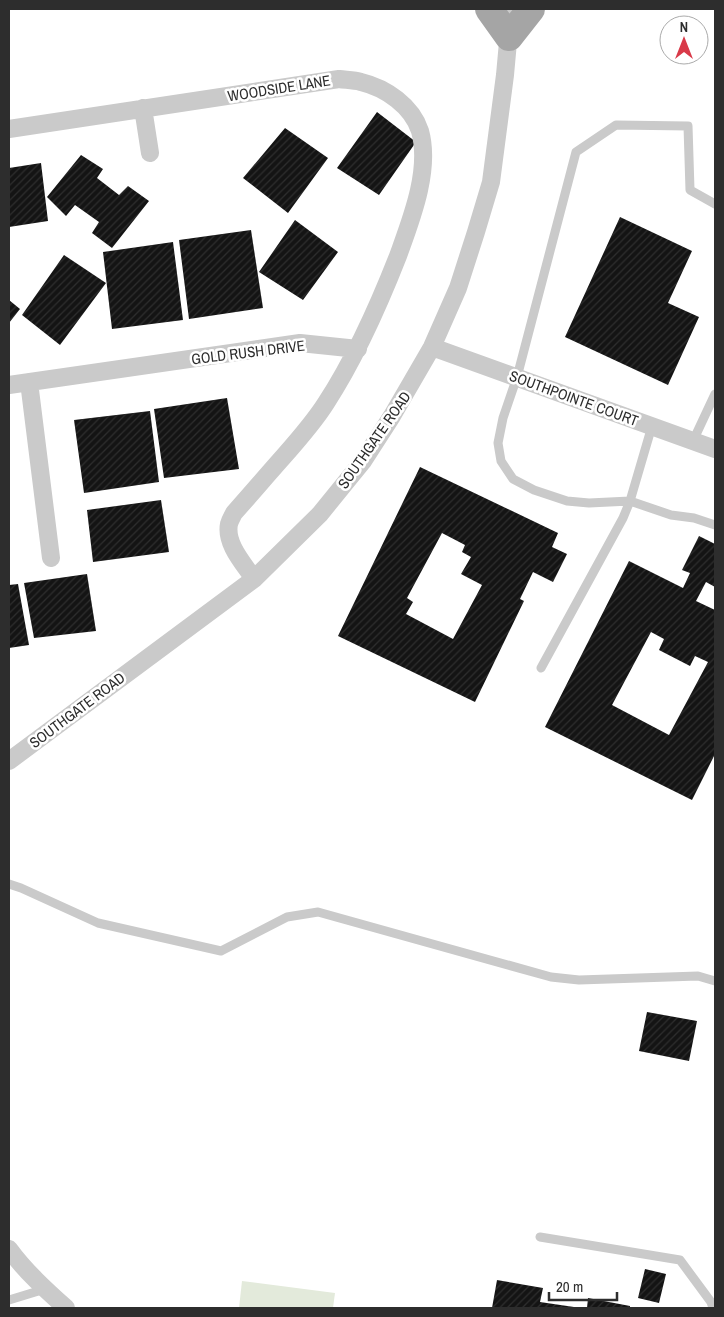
<svg xmlns="http://www.w3.org/2000/svg" width="724" height="1317" font-family="'Archivo Narrow',sans-serif">
  <defs>
    <pattern id="building-hatch" width="6" height="6" patternUnits="userSpaceOnUse" patternTransform="scale(1.25)"><rect width="6" height="6" fill="#141414"/><path d="M-1 1l2-2M0 6l6-6M5 7l2-2" fill="none" stroke="#2e2e2e"/></pattern>
  </defs>
  <rect width="100%" height="100%" fill="#fff"/>
  <!-- grass -->
  <path fill="#e3eadb" d="M242 1281 335 1293 333 1308H239Z"/>
  <!-- building -->
  <path fill="url(#building-hatch)" fill-rule="evenodd" d="M377 112 416 142 379 195 337 168Z
    M285 128 328 158 288 213 243 178Z
    M81 155 103 169 97 178 119 195 128 186 149 201 112 248 92 233 99 222 75 205 66 216 47 197Z
    M41 163 48 221 9 227V168Z
    M620 217 692 251 668 303 699 317 668 385 565 337Z
    M295 220 338 252 303 300 259 272Z
    M251 230 263 308 189 319 179 240Z
    M173 242 183 320 112 329 103 252Z
    M64 255 106 283 60 345 22 315Z
    M9 300 20 309 9 323Z
    M227 398 239 469 164 478 154 409Z
    M150 411 159 482 84 493 74 420Z
    M420 467 558 533 552 547 567 554 553 582 533 572 520 599 524 601 475 702 338 636ZM442 533 465 545 462 552 471 557 461 574 482 585 453 639 406 614 413 602 407 598Z
    M161 500 169 552 93 562 87 510Z
    M699 536 715 544V587L706 582 696 601 715 610V754L692 800 545 727 629 561 683 588 690 573 682 570ZM651 632 664 639 659 650 690 666 695 656 708 662 669 735 612 705Z
    M87 574 96 631 34 638 24 583Z
    M18 584 29 645 9 648V585Z
    M647 1012 697 1021 689 1061 639 1051Z
    M645 1269 666 1274 659 1303 638 1298Z
    M497 1280 543 1288 540 1302 574 1307V1308H492Z
    M588 1298 630 1306V1308H587Z"/>
  <g fill="none" stroke-linecap="round" stroke-linejoin="round">
    <!-- service -->
    <path stroke="#cacaca" stroke-width="9" d="M715 204 690 190 688 126 616 125 576 152 517 377 503 418 498 443 501 461 513 479 534 490 567 501 589 503 630 501 671 515 694 518 715 525
      M693 441 715 394
      M541 668 623 518 630 501 652 426
      M9 884 21 888 98 923 221 951 287 917 318 912 551 977 579 980 698 976 715 981
      M540 1237 680 1260 711 1302 713 1308
      M9 1300 45 1289"/>
    <!-- minor -->
    <path stroke="#cacaca" stroke-width="18" d="M143 108 150 153
      M9 129 339 79C346 80 354 80 361 82 386 88 412 106 420 131 431 170 411 220 398 256 378 307 356 357 326 403 314 422 299 439 284 456 267 475 251 494 234 513 232 517 230 520 229 524 225 544 244 564 254 579
      M432 347 715 449
      M29 382 51 558
      M9 385 300 343 358 349
      M9 761 254 579 320 514 363 461 392 416 432 347 458 288 476 232 491 182 505 75 511 9
      M9 1249C25 1271 46 1290 66 1308"/>
    <!-- primary -->
    <path stroke="#a5a5a5" stroke-width="28" d="M489 9 509 37 531 9"/>
  </g>
  <g text-anchor="middle" dominant-baseline="central" stroke-width="5" stroke-linejoin="round" paint-order="stroke">
    <!-- street labels -->
    <g font-size="15" fill="#2d2d2d" stroke="#fff">
      <text transform="translate(279 88) rotate(-9)">WOODSIDE LANE</text>
      <text transform="translate(248 352) rotate(-7)">GOLD RUSH DRIVE</text>
      <text transform="translate(574 398) rotate(20)">SOUTHPOINTE COURT</text>
      <text transform="translate(374 440) rotate(-55)">SOUTHGATE ROAD</text>
      <text transform="translate(77 710) rotate(-37)">SOUTHGATE ROAD</text>
    </g>
  </g>
  <!-- border -->
  <rect width="724" height="1317" fill="none" stroke="#2d2d2d" stroke-width="20"/>
  <!-- north arrow -->
  <g transform="translate(684 40)"><circle r="24" fill="#ffffff" stroke="#ababab"/>
  <path d="M0-4L9 19L0 12L-9 19Z" fill="#d93a49"/>
  <text y="-8" font-size="14" font-weight="bold" text-anchor="middle" fill="#2d2d2d">N</text>
  </g>
  <!-- scale -->
  <path d="M549 1292v8h68v-8" fill="none" stroke="#2d2d2d" stroke-width="2.5"/>
  <text x="556" y="1292" font-size="15" fill="#2d2d2d" stroke="#ffffff" stroke-width="4" paint-order="stroke">20 m</text>
</svg>
